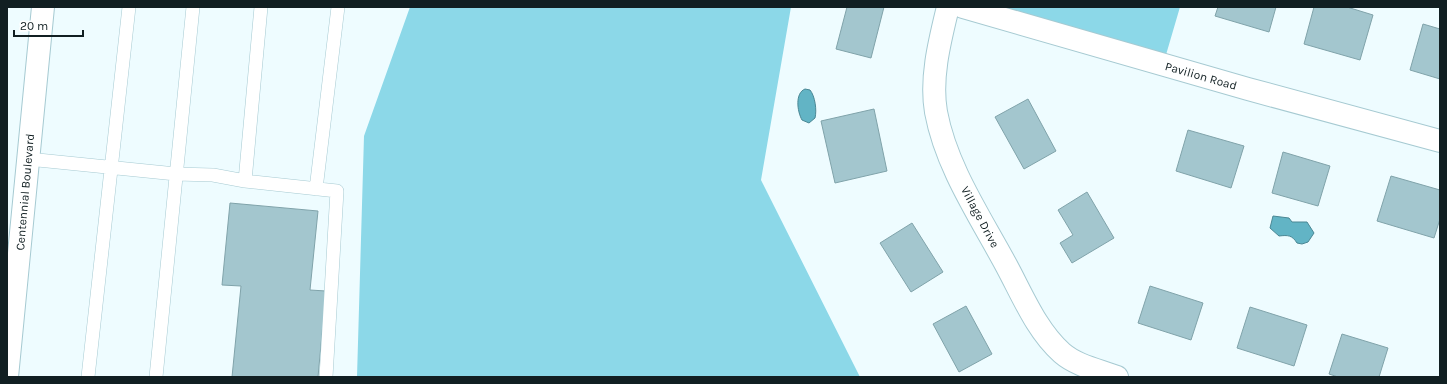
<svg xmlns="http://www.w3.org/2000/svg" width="1447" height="384" font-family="Karla,sans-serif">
  <rect width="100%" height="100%" fill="#eefcff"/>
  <!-- green -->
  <path fill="#8cd8e8" d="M410 7H791L761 180 860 377H357L364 136Z
    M962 7H1180L1163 65Z"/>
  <!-- water -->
  <path fill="#62b4c5" stroke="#4a8794" d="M805 89 810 90C815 96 817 110 815 118L809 123 802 120C797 111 795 93 805 89Z
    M1273 216 1289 218 1292 222H1307L1314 233 1308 242 1302 244 1297 243C1292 235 1288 235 1279 236L1270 228Z"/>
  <!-- building -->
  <path fill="#a3c6ce" stroke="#80a3aa" d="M847 7H884L871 58 836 49Z
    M1218 7H1276L1269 32 1215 16Z
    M1314 7H1347L1373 15 1360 60 1304 44Z
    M1423 24 1440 29V79L1410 70Z
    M1028 99 1056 151 1024 169 995 117Z
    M874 109 887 171 835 183 821 121Z
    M1188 130 1244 146 1231 188 1176 171Z
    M1283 152 1330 166 1318 206 1272 193Z
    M1391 176 1440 190V219L1434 238 1377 221Z
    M1087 192 1114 238 1072 263 1060 243 1073 235 1058 210Z
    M230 203 318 211 310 290 326 291 318 377H232L241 286 222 285Z
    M912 223 943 272 911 292 880 243Z
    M1150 286 1203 303 1191 340 1138 323Z
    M966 306 992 354 959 372 933 324Z
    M1250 307 1307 325 1294 366 1237 348Z
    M1342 334 1388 348 1379 377H1338L1329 374Z"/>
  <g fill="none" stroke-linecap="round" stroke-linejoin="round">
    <defs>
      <path id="service" d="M28 159 176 174 213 175 245 181 337 191 326 377
        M245 181 261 7
        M316 189 338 7
        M88 377 129 7
        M156 377 193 7"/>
      <path id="minor" d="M948 7C940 40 930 78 936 112 946 166 979 215 1005 263 1022 294 1036 330 1062 353 1077 366 1099 370 1117 377
        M963 7 1248 89 1440 141"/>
      <path id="secondary" d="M7 377 43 7"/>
    </defs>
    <!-- service casing -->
    <use href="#service" stroke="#a6cad2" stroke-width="14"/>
    <!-- minor casing -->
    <use href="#minor" stroke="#a6cad2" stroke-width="24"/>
    <!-- secondary casing -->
    <use href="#secondary" stroke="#a6cad2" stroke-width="24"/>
    <!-- service -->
    <use href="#service" stroke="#fff" stroke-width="13"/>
    <!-- minor -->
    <use href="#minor" stroke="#fff" stroke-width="22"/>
    <!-- secondary -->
    <use href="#secondary" stroke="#fff" stroke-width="22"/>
  </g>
  <g text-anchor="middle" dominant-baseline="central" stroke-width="3" stroke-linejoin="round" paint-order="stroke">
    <!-- street labels -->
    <g font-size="12" fill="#111f22" stroke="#fff">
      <text transform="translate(1201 76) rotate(16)">Pavilion Road</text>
      <text transform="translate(25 192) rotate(-85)">Centennial Boulevard</text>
      <text transform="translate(980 217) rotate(62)">Village Drive</text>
    </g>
  </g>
  <!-- border -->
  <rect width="1447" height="384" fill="none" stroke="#111f22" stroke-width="16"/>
  <!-- scale -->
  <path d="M14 30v6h69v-6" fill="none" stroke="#111f22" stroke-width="2"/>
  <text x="20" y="30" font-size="12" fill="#111f22" stroke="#ffffff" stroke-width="3" paint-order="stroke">20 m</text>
</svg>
